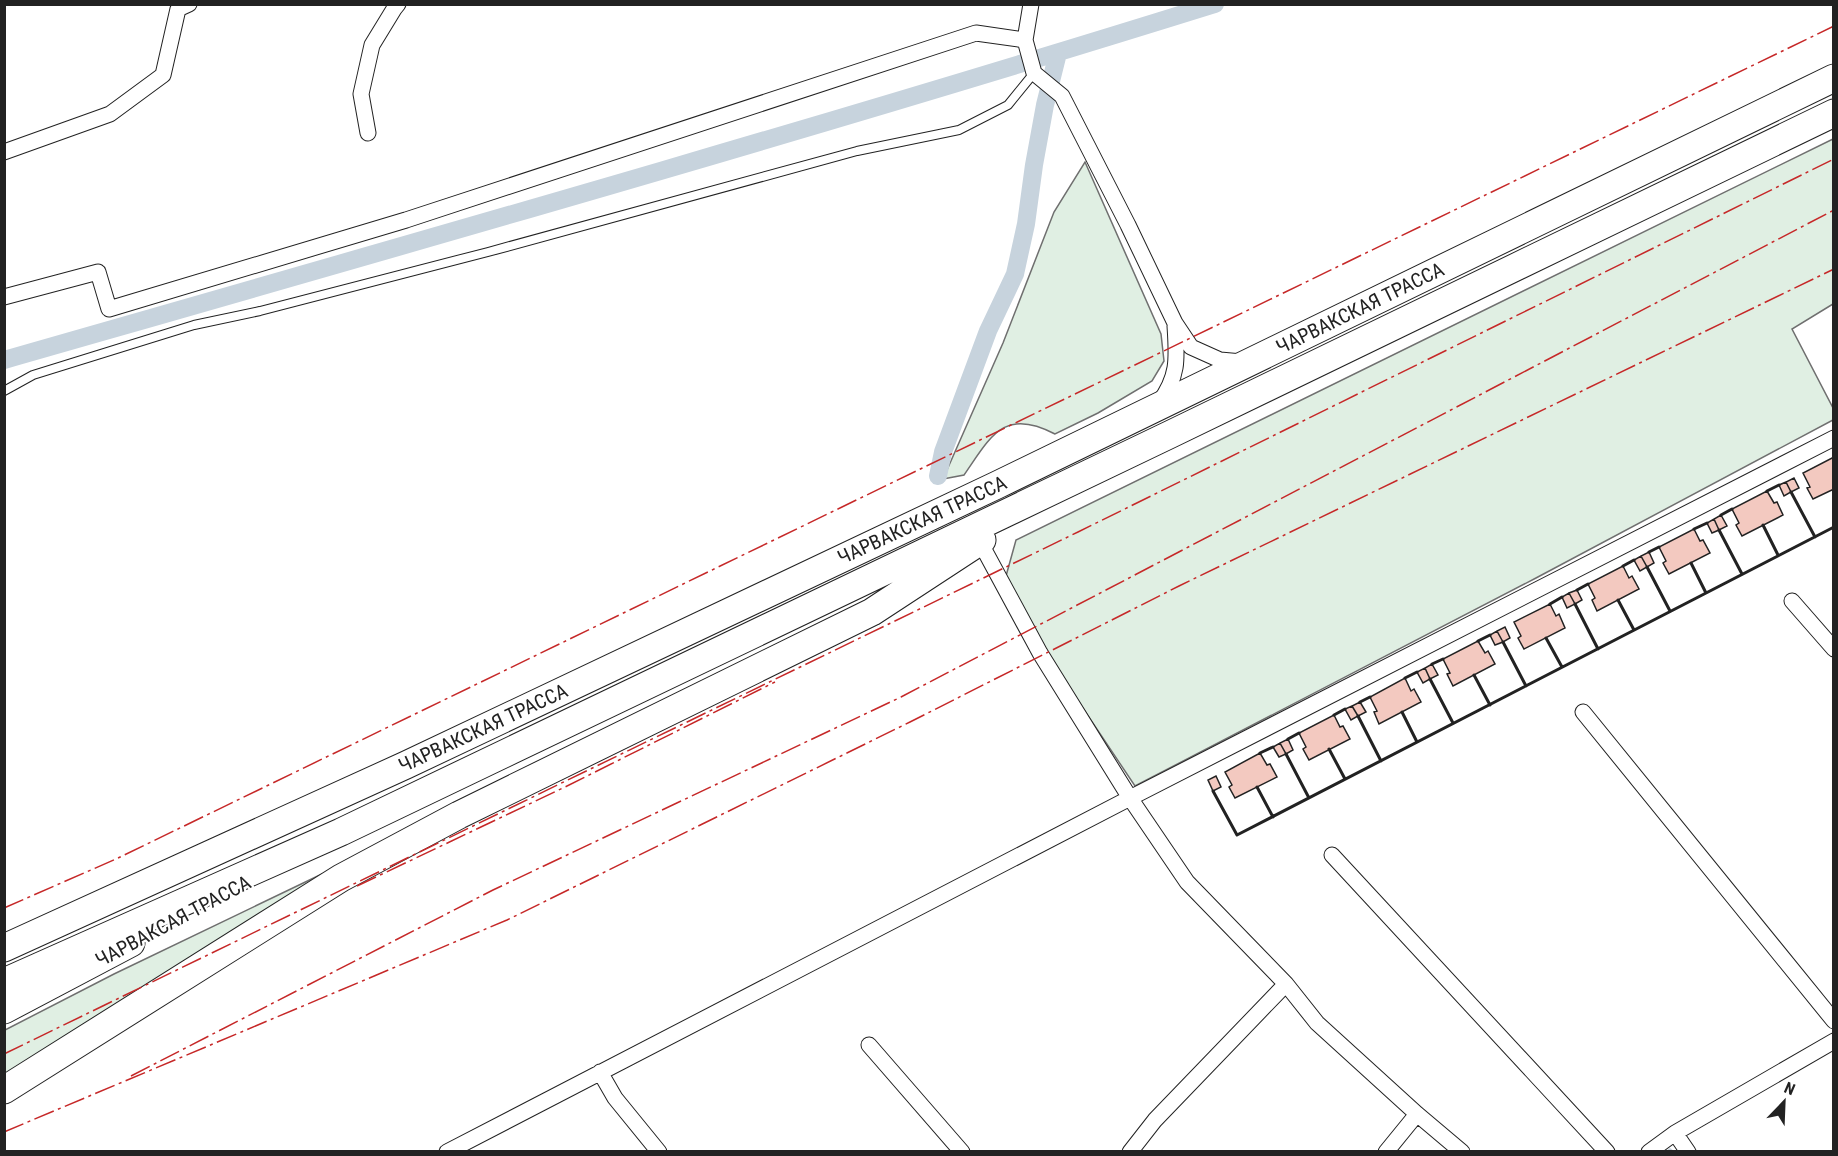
<svg xmlns="http://www.w3.org/2000/svg" width="1838" height="1156" font-family="'Roboto Condensed',sans-serif">
  <rect width="100%" height="100%" fill="#fff"/>
  <!-- green -->
  <path fill="#e0efe3" stroke="#6f6f6f" stroke-width="1.5" d="M1833 139V304L1792 329 1833 408V420L1536 578 1135 786 1056 668 1006 576 1016 540Z
    M1085 162 1161 334 1164 361 1152 381 1098 413 1055 434C1004 407 991 436 964 475L943 479 1003 343 1054 212Z
    M322 874 313 883 5 1078V1030L114 974Z"/>
  <g fill="none" stroke-linecap="round" stroke-linejoin="round">
    <!-- stream -->
    <path stroke="#c7d3dd" stroke-width="5" d="M1669 1152 1670 1151"/>
    <!-- canal -->
    <path stroke="#c7d3dd" stroke-width="18" d="M4 360C409 244 814 129 1215 4
      M938 476 943 452 988 331 1015 274 1026 224 1034 165 1045 105 1058 53"/>
  </g>
  <!-- building -->
  <path fill="#f3c9c0" stroke="#222" stroke-width="1.5" d="M1834 457V489L1813 499 1807 488 1810 487 1803 473Z
    M1794 478 1799 488 1791 492 1786 482Z
    M1786 482 1791 492 1784 496 1779 485Z
    M1767 491 1774 503 1777 502 1783 515 1742 536 1736 525 1739 523 1732 509Z
    M1721 515 1727 526 1719 530 1714 519Z
    M1714 519 1719 530 1712 533 1707 523Z
    M1694 529 1700 541 1703 540 1710 553 1669 574 1663 563 1666 561 1659 547Z
    M1649 552 1654 563 1647 567 1641 556Z
    M1641 556 1647 567 1640 571 1634 560Z
    M1623 566 1629 578 1632 576 1639 589 1597 611 1592 600 1595 598 1588 584Z
    M1577 590 1582 600 1575 604 1569 593Z
    M1569 593 1575 604 1567 608 1562 597Z
    M1550 604 1556 616 1559 614 1565 628 1524 649 1518 638 1521 636 1514 622Z
    M1505 627 1510 638 1503 642 1497 631Z
    M1497 631 1503 642 1495 645 1490 635Z
    M1478 641 1485 653 1488 651 1495 664 1453 686 1447 674 1450 673 1443 659Z
    M1432 664 1438 675 1430 679 1425 668Z
    M1425 668 1430 679 1423 683 1417 672Z
    M1405 678 1411 691 1414 689 1421 702 1379 724 1374 712 1377 711 1370 697Z
    M1360 702 1366 712 1358 716 1352 706Z
    M1352 706 1358 716 1351 720 1345 709Z
    M1334 715 1340 727 1343 726 1350 739 1309 760 1303 749 1306 747 1299 733Z
    M1288 739 1293 750 1286 754 1280 743Z
    M1280 743 1286 754 1279 757 1273 747Z
    M1260 753 1267 765 1270 764 1277 777 1235 798 1229 787 1232 785 1225 772Z
    M1216 776 1221 787 1213 791 1208 780Z"/>
  <g fill="none" stroke-linecap="round" stroke-linejoin="round">
    <defs>
      <path id="lane" d="M4 391 33 375 194 325 260 311 488 252 857 151 959 130 1008 105 1034 73"/>
      <path id="street" d="M1031 4 1025 40 1034 73 1062 96 1128 225 1175 323 1191 347 1220 360 1242 362
        M368 133 361 94 372 45 394 9 398 4
        M4 152 110 114 163 75 178 9 189 4
        M4 297 98 272 109 309 406 220 976 33 1025 40
        M1159 403C1179 376 1177 358 1175 326
        M980 542 1040 653 1130 798 1187 882 1286 984 1317 1023 1417 1114 1462 1152
        M1792 601 1834 649
        M1583 712 1834 1021
        M1332 855 1607 1152
        M869 1045 962 1152
        M600 1072 615 1098 659 1152
        M1675 1133 1688 1152
        M447 1152 1130 798 1834 438
        M1130 1152 1155 1120 1286 984
        M1386 1152 1417 1114
        M1649 1152 1675 1133 1834 1041"/>
      <path id="highway" d="M4 948 406 765 997 485 1834 78
        M4 982 341 832 1171 434 1834 113
        M4 1010 131 943
        M4 1090 341 878 459 815 872 612 982 540"/>
    </defs>
    <!-- lane casing -->
    <use href="#lane" stroke="#222" stroke-width="10"/>
    <!-- street casing -->
    <use href="#street" stroke="#222" stroke-width="17"/>
    <!-- highway casing -->
    <use href="#highway" stroke="#222" stroke-width="29"/>
    <!-- lane -->
    <use href="#lane" stroke="#fff" stroke-width="8"/>
    <!-- street -->
    <use href="#street" stroke="#fff" stroke-width="15"/>
    <!-- highway -->
    <use href="#highway" stroke="#fff" stroke-width="27"/>
    <!-- wall -->
    <path stroke="#222" stroke-width="3" d="M1767 491 1779 485
      M1791 492 1815 537
      M1721 515 1732 509
      M1763 525 1778 555
      M1694 529 1707 523
      M1719 530 1742 574
      M1649 552 1659 547
      M1691 563 1706 593
      M1623 566 1634 560
      M1647 567 1670 611
      M1577 590 1588 584
      M1618 600 1634 630
      M1550 604 1562 597
      M1575 604 1598 649
      M1546 638 1562 667
      M1478 641 1490 635
      M1503 642 1526 686
      M1432 664 1443 659
      M1474 675 1490 705
      M1405 678 1417 672
      M1430 679 1453 723
      M1360 702 1370 697
      M1402 712 1417 742
      M1334 715 1345 709
      M1358 716 1381 761
      M1288 739 1299 733
      M1329 749 1345 779
      M1260 753 1273 747
      M1286 754 1309 798
      M1257 787 1273 817
      M1213 791 1237 835 1834 527"/>
    <!-- power -->
    <path stroke="#c62828" stroke-width="1.5" stroke-dasharray="21 4.5 3 4.5" stroke-linecap="butt" d="M357 886 565 787 775 682
      M4 908 116 859 1834 26
      M4 1054 1078 532 1834 159
      M131 1076 493 890 901 697 1834 210
      M4 1132 507 920 910 722 1179 586 1834 269"/>
  </g>
  <g text-anchor="middle" dominant-baseline="central" stroke-width="4.5" stroke-linejoin="round" paint-order="stroke">
    <!-- street labels -->
    <g font-size="20" fill="#222" stroke="#fff">
      <text transform="translate(1360 308) rotate(-26)">ЧАРВАКСКАЯ ТРАССА</text>
      <text transform="translate(922 520) rotate(-25)">ЧАРВАКСКАЯ ТРАССА</text>
      <text transform="translate(483 728) rotate(-25)">ЧАРВАКСКАЯ ТРАССА</text>
      <text transform="translate(173 921) rotate(-28)">ЧАРВАКСАЯ ТРАССА</text>
    </g>
  </g>
  <!-- border -->
  <rect width="1838" height="1156" fill="none" stroke="#222222" stroke-width="12"/>
  <!-- north arrow -->
  <g transform="translate(1784 1102) rotate(23)" stroke="#ffffff" stroke-width="4.5" paint-order="stroke">
  <path d="M0-4.5L10 22L0 15L-10 22Z" fill="#222222"/>
  <text y="-9" font-size="16" font-weight="bold" text-anchor="middle" fill="#222222">N</text>
  </g>
</svg>
